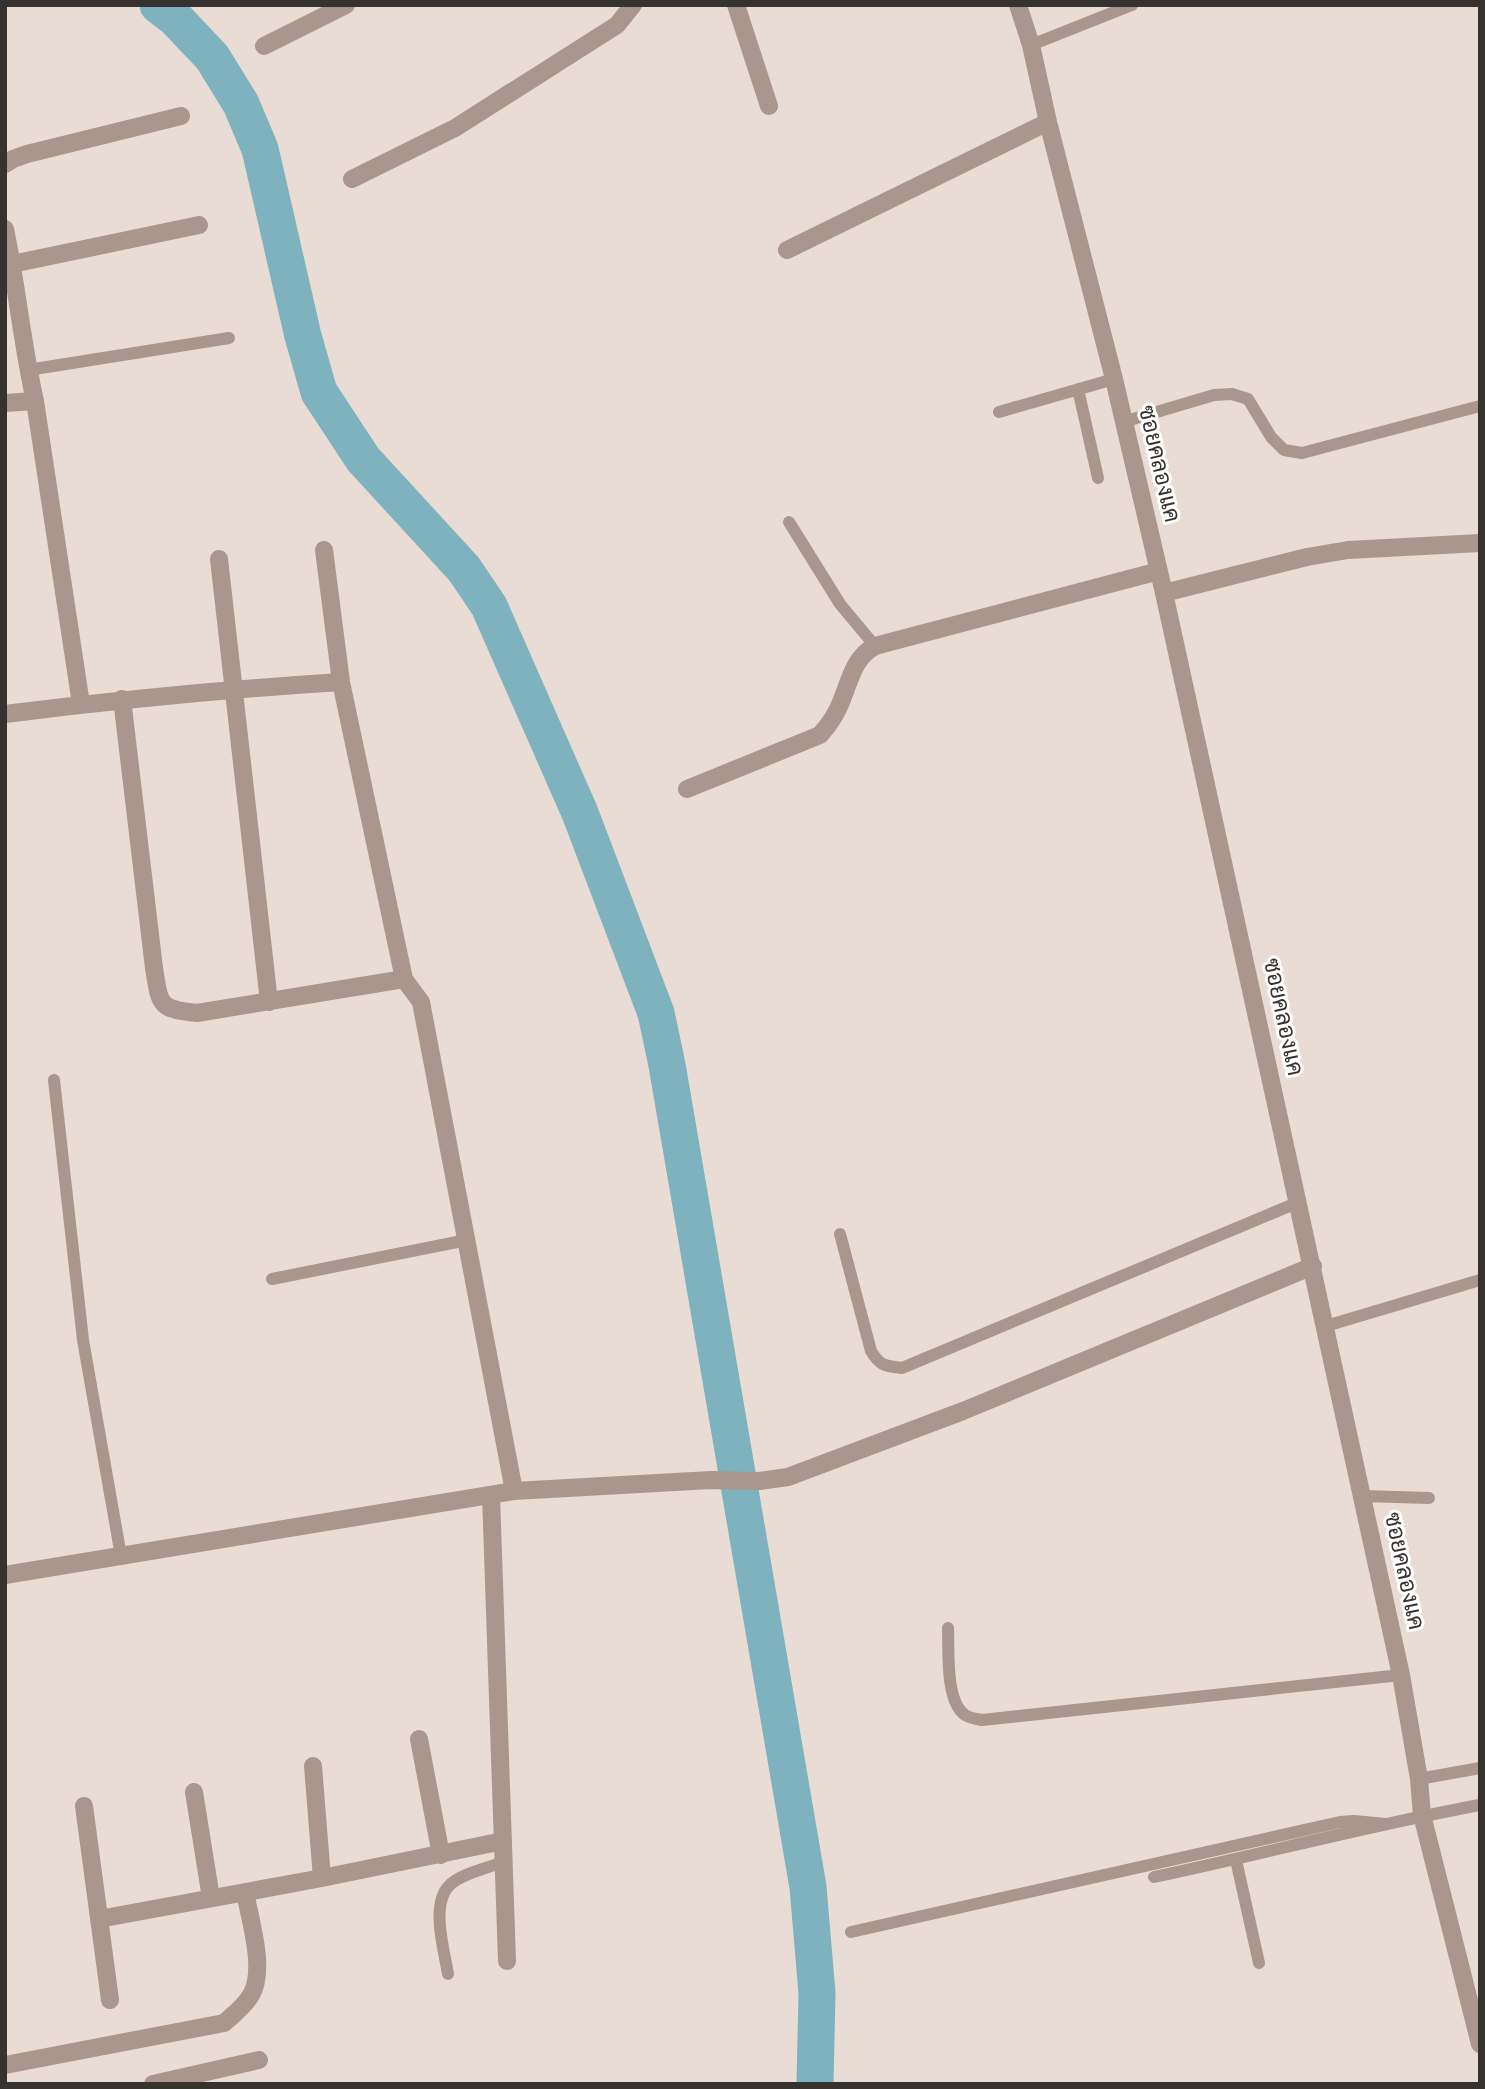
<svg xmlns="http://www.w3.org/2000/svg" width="1485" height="2089" font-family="'Sofia Sans Condensed',Sarabun,sans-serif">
  <rect width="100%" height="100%" fill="#e8dcd4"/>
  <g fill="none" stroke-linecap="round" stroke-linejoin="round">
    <!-- river -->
    <path stroke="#7fb2bf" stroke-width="37" d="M158 5 175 18 212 57 241 104 260 149 303 336 319 392 363 459 464 569 489 606 580 813 656 1013 667 1065 808 1887 817 1993 815 2084"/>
    <!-- service -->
    <path stroke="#a9978d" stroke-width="12" d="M1031 45 1132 5
      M28 370 229 338
      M1078 389 1098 478
      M999 412 1114 379
      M1123 422 1214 395 1232 394 1248 399 1271 437 1284 450 1302 453 1480 406
      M789 522 840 604 875 646
      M54 1080 83 1340 121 1556
      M840 1234 871 1351C880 1366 885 1366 902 1368L1299 1202
      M272 1279 467 1240
      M1326 1326 1480 1280
      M1363 1496 1429 1498
      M948 1628C949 1650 945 1701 965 1715 969 1718 977 1719 982 1720L1401 1675
      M1419 1779 1480 1768
      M1236 1860 1259 1963
      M1154 1877C1263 1854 1370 1825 1480 1805
      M851 1932 1340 1822 1354 1821 1386 1824
      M448 1974C444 1949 429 1901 452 1883 463 1874 489 1867 504 1862"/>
    <!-- minor -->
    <path stroke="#a9978d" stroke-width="18" d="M736 5 769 106
      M1018 5 1031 45 1048 122 1114 379 1164 593 1401 1675 1419 1779 1422 1815 1480 2044
      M264 46 346 5
      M5 164 13 159 27 154 181 116
      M352 179 455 128 617 25 633 5
      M5 229C17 286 22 344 35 401L81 704
      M787 250 1048 122
      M12 264 199 225
      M5 403 35 401
      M324 550 341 682 404 979 421 1002 514 1491
      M219 559 269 1002
      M1164 593 1307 557 1348 550 1480 543
      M122 699 154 968C160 1005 158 1009 197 1013L404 979
      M5 714C117 700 229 689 341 682
      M687 789 820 735C829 725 836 715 841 702 850 681 853 658 875 646L1159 571
      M491 1495 507 1961
      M5 1575 514 1491 711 1480 759 1481 788 1477 963 1411 1313 1266
      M419 1739 441 1855
      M313 1766 322 1878
      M194 1792 211 1898
      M84 1806 110 2000
      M99 1919 322 1878 503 1841
      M5 2065 224 2023C234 2014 244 2007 251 1995 266 1970 250 1920 245 1892
      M153 2084 259 2060"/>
  </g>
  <g text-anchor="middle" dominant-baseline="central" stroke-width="6" stroke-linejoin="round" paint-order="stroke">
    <!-- street labels -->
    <g font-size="23" fill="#36322f" stroke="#fff">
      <text transform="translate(1159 464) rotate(77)">ซอยคลองแค</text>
      <text transform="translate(1283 1017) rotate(78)">ซอยคลองแค</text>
      <text transform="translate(1404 1571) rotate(78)">ซอยคลองแค</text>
    </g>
  </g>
  <!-- border -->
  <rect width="1485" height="2089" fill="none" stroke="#36322f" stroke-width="14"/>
</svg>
